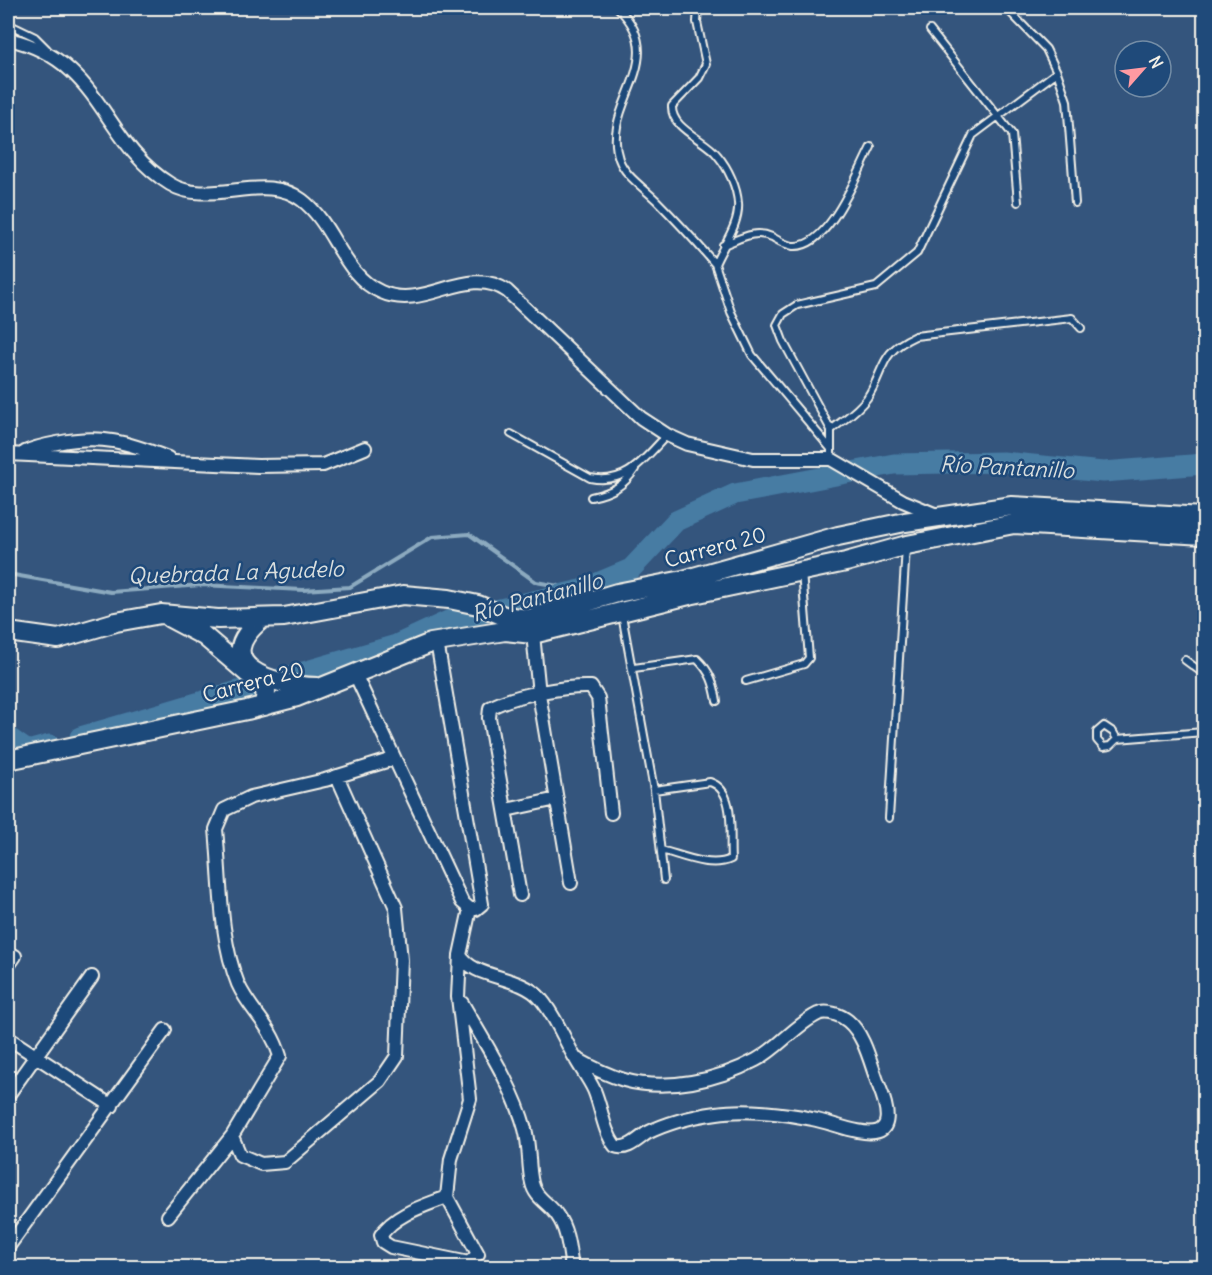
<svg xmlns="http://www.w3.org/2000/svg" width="1212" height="1275" font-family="Delius,sans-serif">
  <rect width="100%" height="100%" fill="#34557d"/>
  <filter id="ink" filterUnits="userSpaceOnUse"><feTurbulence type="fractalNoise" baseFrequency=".0167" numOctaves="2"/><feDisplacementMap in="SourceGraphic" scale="12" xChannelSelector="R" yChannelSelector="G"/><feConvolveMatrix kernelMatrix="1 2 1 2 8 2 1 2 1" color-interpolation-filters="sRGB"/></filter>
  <g filter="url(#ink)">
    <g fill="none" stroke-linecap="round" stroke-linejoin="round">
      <!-- stream -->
      <path stroke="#8caabf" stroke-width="4" d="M8 574 111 592 201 585 303 590 350 587 432 537 469 534 536 582 581 590"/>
      <!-- river -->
      <path stroke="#467ba3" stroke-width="21" d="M8 737 28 751 50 745
        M80 737 396 645 448 621 581 590 631 569 676 521 735 494 894 464 1003 462 1103 472 1204 464"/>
      <defs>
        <path id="service" d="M618 8C673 61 600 104 619 159 625 176 643 187 656 200 676 220 696 242 715 264
          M698 8 697 22 706 64 699 78 672 106C671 130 706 139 718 156 728 168 737 187 738 203 740 224 723 245 715 264L731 312 752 355 831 449V459
          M8 24 35 37 47 49
          M930 30 1012 134 1018 202
          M1057 72 1067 101 1075 203
          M723 245C740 239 754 229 772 237 779 241 785 245 793 246 829 249 857 174 871 147
          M831 430 783 341 777 325 783 314 797 305 876 287 917 253 973 135 1057 72 1046 49 1011 13
          M511 434 590 478C627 485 643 460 667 435
          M831 449V430C843 420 858 411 867 398 886 369 878 353 915 336L1072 318 1081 328
          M591 497C611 493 624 486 635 469
          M622 615 654 790 664 880
          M1185 660 1204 674
          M634 668 697 659C711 672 714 684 717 701
          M746 681 804 664 809 658 802 572
          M1117 739 1110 746 1103 747 1097 740V732L1104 726 1113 732 1117 739 1204 732
          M654 790 710 782C737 791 729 835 731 859 710 869 681 855 661 850
          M889 818 906 547"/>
        <path id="minor" d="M8 39C103 60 101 142 170 184 209 208 265 171 302 200 335 225 342 275 381 292 425 312 467 263 507 291L641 418 667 435 687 444 753 459H831L903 501 939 516
          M25 452C35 447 46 445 57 443 101 434 127 442 168 458
          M8 454 258 466 323 465 365 448
          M533 634 539 694 571 883
          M355 674 462 902 470 909H476L482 904 437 642
          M506 810 557 799
          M520 895 489 718 490 708C512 695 566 686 591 687L598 698 611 813
          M460 955C473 979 520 975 540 998 555 1015 564 1039 575 1058 581 1069 589 1079 594 1090 602 1109 603 1130 615 1146 627 1151 638 1139 647 1133 667 1123 695 1116 717 1113 744 1109 785 1113 812 1119 845 1125 909 1160 879 1086 871 1066 865 1035 848 1021 841 1015 827 1010 818 1014 795 1025 779 1048 756 1060 719 1080 666 1092 624 1080 607 1075 591 1067 575 1058
          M8 966 15 956
          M462 1003C483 1040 514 1087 525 1129 530 1147 528 1167 532 1183 535 1198 550 1204 557 1215 568 1230 569 1250 572 1268
          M8 1038 112 1106
          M8 1095 92 977
          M232 1136 240 1155 261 1164 285 1162 380 1081 397 1056 401 960 396 908 337 776
          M447 1197C424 1206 395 1214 381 1235L383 1242 391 1247 469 1263 478 1254 447 1197 451 1159 470 1099 458 997 460 955 470 909
          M168 1216 232 1136 280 1056C270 1023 250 1011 238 984 219 937 221 880 216 829L224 810 251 797 325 780 393 759
          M8 1247 165 1030"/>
        <path id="secondary" d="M170 618 204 636 259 683 266 691 264 706
          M263 618C205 665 273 686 317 687
          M505 631 529 619 617 593 683 580 838 536 905 522 1012 506 1204 517
          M8 632 58 639 116 622 161 614 218 619 284 617 403 595 449 599 478 605 504 616 529 619
          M8 760 247 710 297 697 431 643 505 631 533 634 689 595 846 562 907 545 1014 524 1204 535"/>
      </defs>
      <!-- service casing -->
      <use href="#service" stroke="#f4f1e8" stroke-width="10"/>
      <!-- minor casing -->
      <use href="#minor" stroke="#f4f1e8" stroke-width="16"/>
      <!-- secondary casing -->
      <use href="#secondary" stroke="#f4f1e8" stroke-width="22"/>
      <!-- service -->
      <use href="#service" stroke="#1f4a7a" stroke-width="6"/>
      <!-- minor -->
      <use href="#minor" stroke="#1f4a7a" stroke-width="12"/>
      <!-- secondary -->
      <use href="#secondary" stroke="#1f4a7a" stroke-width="18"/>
    </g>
  </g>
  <g text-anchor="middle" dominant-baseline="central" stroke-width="5" stroke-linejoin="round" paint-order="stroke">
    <!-- street labels -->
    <g font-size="21" fill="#f4f1e8" stroke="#1f4a7a">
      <text transform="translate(715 547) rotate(-15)">Carrera 20</text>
      <text transform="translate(253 682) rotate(-15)">Carrera 20</text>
    </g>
    <!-- water labels -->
    <g font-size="22" font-style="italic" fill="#dadfde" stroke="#1f4a7a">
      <text transform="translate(1007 467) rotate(3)">Río Pantanillo</text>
      <text transform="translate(236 572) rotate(-2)">Quebrada La Agudelo</text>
      <text transform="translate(537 597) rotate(-15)">Río Pantanillo</text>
    </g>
  </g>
  <!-- margin -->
  <rect width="1212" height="1275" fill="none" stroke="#1f4a7a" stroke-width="30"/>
  <rect x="15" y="15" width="1182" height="1245" fill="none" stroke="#f4f1e8" stroke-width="2" filter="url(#ink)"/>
  <!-- north arrow -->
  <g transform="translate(1143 69) rotate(62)"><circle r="28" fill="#1f4a7a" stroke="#748da6" stroke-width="1.5"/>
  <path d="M0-4.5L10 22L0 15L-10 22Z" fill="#ff9aa2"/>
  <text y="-9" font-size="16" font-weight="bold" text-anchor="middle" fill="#f4f1e8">N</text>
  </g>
</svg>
